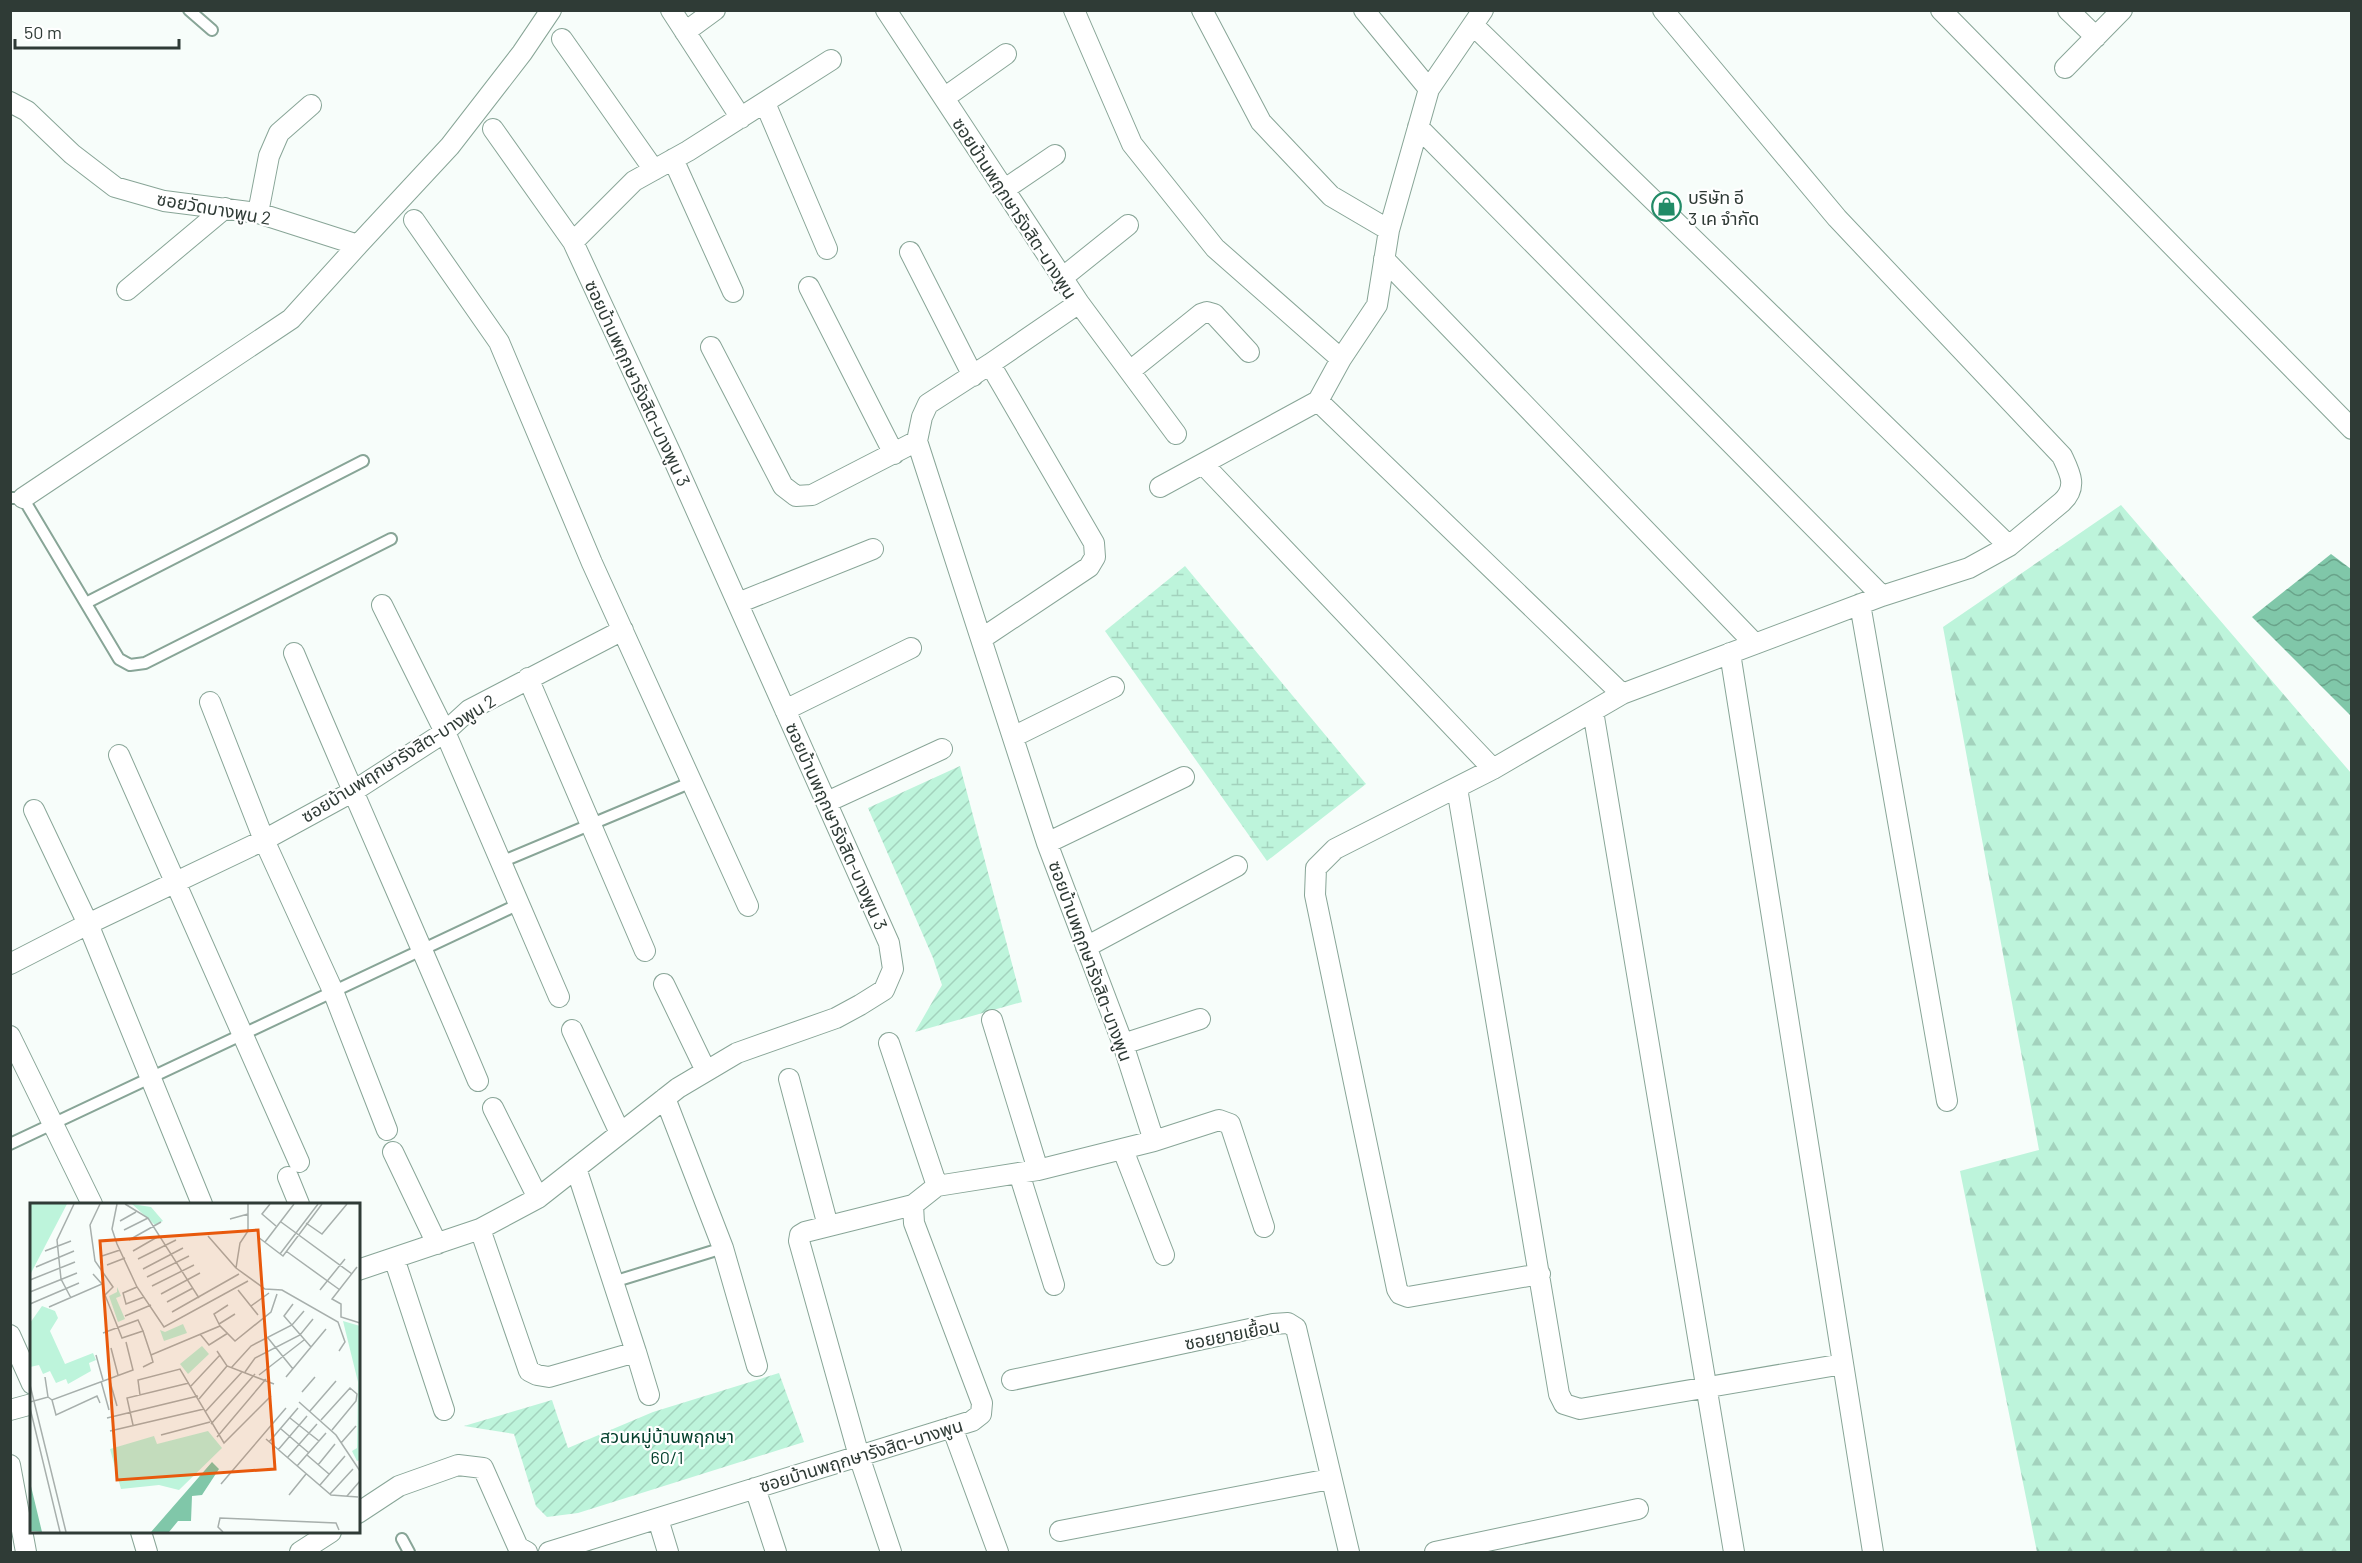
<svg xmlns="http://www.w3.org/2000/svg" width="2362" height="1563" font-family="Barlow,'Noto Sans Thai',sans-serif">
  <defs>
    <pattern id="forest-firs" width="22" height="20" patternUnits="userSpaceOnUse" patternTransform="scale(1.5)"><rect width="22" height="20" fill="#bdf4db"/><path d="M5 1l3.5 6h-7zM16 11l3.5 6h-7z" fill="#a3d2bd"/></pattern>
    <pattern id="wetland-marsh" width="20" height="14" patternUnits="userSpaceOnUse" patternTransform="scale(1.5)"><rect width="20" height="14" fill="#bdf4db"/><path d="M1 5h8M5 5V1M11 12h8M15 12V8" fill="none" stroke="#a3d2bd"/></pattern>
    <pattern id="garden-furrows" width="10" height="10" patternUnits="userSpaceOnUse" patternTransform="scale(1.5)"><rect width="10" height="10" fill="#bdf4db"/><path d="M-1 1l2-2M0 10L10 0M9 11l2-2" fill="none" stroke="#a3d2bd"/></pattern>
    <pattern id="water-waves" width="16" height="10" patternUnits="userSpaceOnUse" patternTransform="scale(1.5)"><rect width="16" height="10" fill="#80c7a9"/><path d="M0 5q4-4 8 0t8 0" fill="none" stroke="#69a38a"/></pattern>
  </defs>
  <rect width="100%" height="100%" fill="#f7fdfa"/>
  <!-- forest -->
  <path fill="url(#forest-firs)" d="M2121 505 2351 773V1551L2037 1552 1960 1171 2039 1150 1943 627Z"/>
  <!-- wetland -->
  <path fill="url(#wetland-marsh)" d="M1185 566 1366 784 1267 861 1105 631Z"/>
  <!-- garden -->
  <path fill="url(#garden-furrows)" d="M960 766 1022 1002 915 1032 942 985 933 958 868 808Z
    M779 1373 804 1442 578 1513 547 1517 536 1506 514 1434 464 1426 552 1400 568 1448 653 1412Z"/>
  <!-- water -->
  <path fill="url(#water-waves)" d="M2331 554 2351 569V716L2252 617Z"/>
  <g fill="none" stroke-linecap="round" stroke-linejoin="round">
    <defs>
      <path id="service" d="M189 10 212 30
        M10 498H23L119 659 130 665 145 663 391 539
        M86 603 363 461
        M501 862 692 782
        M10 1144 519 904
        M613 1282 723 1248
        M402 1539 409 1552"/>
      <path id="minor" d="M671 10 741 118
        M1074 10 1132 144 1215 248 1341 359
        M1202 10 1261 122 1331 196 1389 230
        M1364 10 1429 89
        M1941 10 2352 429
        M2068 10 2096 37
        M1473 25 2009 546
        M685 32 715 10
        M562 39 654 170
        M2065 68 2122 10
        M944 98 1006 54
        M10 102 27 111 72 154 115 187 164 201 258 213 358 245 450 146 522 53 551 10
        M765 103 827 249
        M1418 127 1882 596
        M673 159 733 292
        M1005 189 1055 155
        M258 213 269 156 279 133 311 105
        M414 220 499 342 592 563 748 906
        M573 242 634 181 688 151 831 60
        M910 252 973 376
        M1384 259 1755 644
        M1062 278 1128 225
        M809 287 894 454
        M127 290 225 208
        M1079 303 1176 434
        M711 347 783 486 796 496 812 495 917 441
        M1130 371 1201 314 1207 312 1214 314 1249 352
        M1318 401 1622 694
        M1203 464 1493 769
        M1160 487 1318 401 1341 359 1377 305 1389 230 1429 89 1483 10
        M23 498 291 319 358 245
        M738 603 873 549
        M1860 604 1947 1101
        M382 605 445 732 559 997
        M981 639 1089 567 1095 557 1094 543 990 364
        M294 653C354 796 418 938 478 1081
        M1730 653 1873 1552
        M528 678 645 951
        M210 702 264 840 333 991 387 1130
        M785 710 911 648
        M1593 711 1734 1552
        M1013 737 1114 687
        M119 755 299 1162
        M1457 788 1559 1394 1564 1404 1580 1409 1843 1364
        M827 802 942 749
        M34 810 88 924 202 1204
        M1047 843 1184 777
        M1086 947 1237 866
        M10 964 88 924 264 840 352 792 445 732 469 710 623 630
        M664 984 706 1071
        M992 1020 1038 1170
        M572 1030 620 1133
        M10 1036 92 1204
        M889 1043 937 1186
        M1123 1044 1200 1019
        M789 1079 828 1226
        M665 1098 723 1248 757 1366
        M493 1108 538 1198
        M1154 1141 1219 1120 1230 1124 1264 1227
        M1123 1150 1164 1255
        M393 1152 437 1244
        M1019 1173 1054 1285
        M288 1177 299 1204
        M480 1229 529 1371 537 1375 549 1377 636 1352 576 1168
        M394 1258 444 1410
        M358 1270 480 1229 538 1198 678 1088 737 1053 836 1018 860 1005 884 990 893 969 889 943 672 456 573 242 493 129
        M1540 1274 1408 1297 1400 1294 1397 1289 1315 895 1316 868 1335 849 1493 769 1622 694 1882 596 1969 568 2009 546 2062 502C2078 487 2070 473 2062 456L1837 218 1663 10
        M10 1335 32 1384
        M636 1352 649 1395
        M1012 1380 1273 1324 1288 1323 1296 1328 1349 1552
        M10 1410 32 1404
        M952 1427 998 1552
        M10 1465 26 1552
        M755 1488 776 1552
        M358 1513 399 1486 458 1465 483 1468 518 1547 527 1552
        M658 1519 668 1552
        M1060 1531 1330 1479
        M141 1532 147 1552
        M300 1552 331 1532
        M549 1552 972 1421 981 1414 982 1403 914 1223 913 1205 937 1186 1038 1170 1154 1141 1123 1044 1047 843 917 441 922 417 928 404 990 364 1079 303 886 10
        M891 1552 859 1456 799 1241 800 1235 805 1232 913 1205
        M1435 1552 1638 1509"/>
    </defs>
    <!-- service casing -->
    <use href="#service" stroke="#88a597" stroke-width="14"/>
    <!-- minor casing -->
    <use href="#minor" stroke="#88a597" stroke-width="22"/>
    <!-- service -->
    <use href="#service" stroke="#fff" stroke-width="10"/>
    <!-- minor -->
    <use href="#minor" stroke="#fff" stroke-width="20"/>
  </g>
  <!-- icons -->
  <defs>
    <symbol id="shop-ring" viewBox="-11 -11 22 22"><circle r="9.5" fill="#fff" stroke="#228b67" stroke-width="1.5"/><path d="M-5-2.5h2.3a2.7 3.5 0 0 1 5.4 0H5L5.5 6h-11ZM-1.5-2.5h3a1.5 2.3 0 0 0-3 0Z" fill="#228b67"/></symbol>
  </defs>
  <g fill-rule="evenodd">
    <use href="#shop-ring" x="1650" y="190" width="33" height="33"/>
  </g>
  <g text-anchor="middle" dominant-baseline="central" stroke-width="4.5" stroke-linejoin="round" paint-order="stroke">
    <!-- poi labels -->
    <g font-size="18" fill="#2f3b36" stroke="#fff" text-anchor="start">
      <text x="1688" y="197">บริษัท อี<tspan x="1688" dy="21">3 เค จำกัด</tspan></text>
    </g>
    <!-- street labels -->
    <g font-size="18" fill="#2f3b36" stroke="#fff">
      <text transform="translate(214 208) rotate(10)">ซอยวัดบางพูน 2</text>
      <text transform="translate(1015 208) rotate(57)">ซอยบ้านพฤกษารังสิต-บางพูน</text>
      <text transform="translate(638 383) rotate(65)">ซอยบ้านพฤกษารังสิต-บางพูน 3</text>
      <text transform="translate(398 758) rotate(-32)">ซอยบ้านพฤกษารังสิต-บางพูน 2</text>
      <text transform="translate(837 826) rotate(66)">ซอยบ้านพฤกษารังสิต-บางพูน 3</text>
      <text transform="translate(1091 961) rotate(70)">ซอยบ้านพฤกษารังสิต-บางพูน</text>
      <text transform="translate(1232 1334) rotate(-11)">ซอยยายเยื้อน</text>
      <text transform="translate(861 1455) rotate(-17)">ซอยบ้านพฤกษารังสิต-บางพูน</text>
    </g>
    <!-- park labels -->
    <g font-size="18" fill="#003e2a" stroke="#fff">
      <text x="667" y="1436">สวนหมู่บ้านพฤกษา<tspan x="667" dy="21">60/1</tspan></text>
    </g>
  </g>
  <!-- overview -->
  <g transform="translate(30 1203)">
    <rect width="330" height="330" fill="#f7fdfa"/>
    <path d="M178 228 192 245 149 287 129 282 91 286 80 246 124 233 127 241Z" fill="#bdf4db"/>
    <path d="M0 1H37L0 72ZM12 103 25 108 28 115 20 128 35 161 63 150 66 157 59 160 61 168 38 181 36 176 26 180 20 168 13 171 9 162 0 164V120ZM313 118 330 123V257L327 258 322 248 327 245 328 179ZM172 143 179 151 158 171 150 161Z" fill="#bdf4db"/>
    <path d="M102 1 121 4 133 18 125 22ZM87 84 91 93 86 95 95 116 88 119 79 93 87 89ZM153 121 157 130 134 138 130 127 135 129Z" fill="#bdf4db"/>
    <path d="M182 259 189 266 172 292 162 293 161 318H148L139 329H121ZM0 279 12 329 0 328Z" fill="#80c7a9"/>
    <path fill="none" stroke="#a7afac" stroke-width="1.5" d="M70 1 60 22 65 58 83 84 75 92 92 135 113 128 121 152 190 123 205 138 241 109 247 91M87 1 82 26 87 41 107 84 134 124 218 78M95 1 118 15 169 95M218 1V28L210 40 206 65 235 86 252 87 308 119 315 139 309 148M240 1 232 11 246 23M200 16 218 11M90 18 106 9M251 19 322 71M276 20 292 31 317 1M94 27 118 15M178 33 206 65M228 34 253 53 292 1M99 37 131 19M235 39 264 1M15 48 41 38M103 48 129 33M256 48 310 87M250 51 288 1M72 53 90 47M108 56 146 37M77 62 95 55M6 64 44 48M327 64 302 96 311 101V114L330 120M113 66 153 45M117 74 159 53M0 77 45 59M122 83 164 62M107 84 93 90 96 101 114 94M208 87 228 112M290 87 315 56M0 89 47 70M131 91 170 70M41 95 31 76 27 37 44 1M137 99 163 85M0 101 49 80M263 101 254 113 281 144M221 103 239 90M19 104 72 81 63 71M142 109 209 71M95 113 121 102M189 121 205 111M190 123 184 111 198 102M73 130 108 117 113 128M170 131 179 142 198 130M238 135 263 166M81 145 88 172M187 148 197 163 244 181M66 152 73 177M113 164 123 159 121 152M201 165 221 143 262 122 274 108M215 169 225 155 270 132 283 116M229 172 274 137M15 174 18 194M256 174 296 126M79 175 87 203M71 178 79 207M0 182 36 329M161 183 190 152M272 189 285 174M110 192 108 177 150 166 194 240 241 193M169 196 197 163M22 197 26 212 67 193 70 200M0 199 18 194 22 197 103 167 96 139M269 199 306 232 330 268M0 205 30 329M280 208 306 178M175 209 212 169M77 215 168 193M260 215 289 238M291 217 320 185 327 191 326 198 302 227M181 221 225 171M103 222 97 195 159 180M251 226 279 250M80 228 174 206M131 232 180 219M187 234 236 176M236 236 301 292 328 294M239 239 268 205M311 240 326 223M248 247 277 213M277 252 299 271M257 255 287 221M288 262 305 241M267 263 296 230M191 281 256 205M290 282 315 253M300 291 323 266M259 292 276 271M317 293 330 278M193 329 188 324 190 315 306 320 309 327"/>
    <path fill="#e8590c" fill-opacity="0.15" stroke="#e8590c" stroke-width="3" d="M228 27 245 266 87 277 70 38Z"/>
    <rect width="330" height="330" fill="none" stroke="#2f3b36" stroke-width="3"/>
  </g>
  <!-- border -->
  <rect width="2362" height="1563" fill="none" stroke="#2f3b36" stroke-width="24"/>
  <!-- scale -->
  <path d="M15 39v9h164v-9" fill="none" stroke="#2f3b36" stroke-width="3"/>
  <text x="24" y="39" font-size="18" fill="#2f3b36" stroke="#ffffff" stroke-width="4.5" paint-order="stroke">50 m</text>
</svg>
